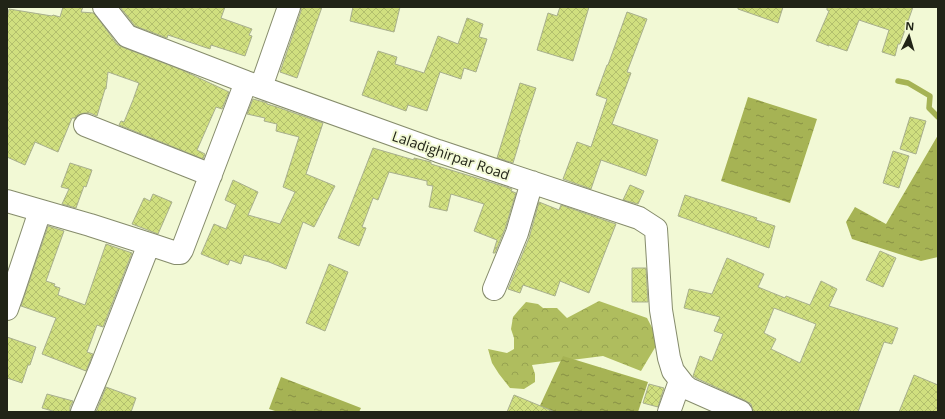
<svg xmlns="http://www.w3.org/2000/svg" width="945" height="419" font-family="'Open Sans',sans-serif">
  <defs>
    <pattern id="forest-crowns" width="20" height="18" patternUnits="userSpaceOnUse"><rect width="20" height="18" fill="#afbd5e"/><path d="M2 6a3 3 0 1 1 6 0M12 15a3 3 0 1 1 6 0" fill="none" stroke="#96a251"/></pattern>
    <pattern id="water-ripples" width="26" height="14" patternUnits="userSpaceOnUse"><rect width="26" height="14" fill="#a6b354"/><path d="M2 4q2-2 4 0t4 0M15 11q2-2 4 0t4 0" fill="none" stroke="#879145"/></pattern>
    <pattern id="building-cross-hatch" width="8" height="8" patternUnits="userSpaceOnUse"><rect width="8" height="8" fill="#d0df7f"/><path d="M0 0l8 8M0 8l8-8" fill="none" stroke="#b2bf6d"/></pattern>
  </defs>
  <rect width="100%" height="100%" fill="#f2f9d5"/>
  <!-- forest -->
  <path fill="url(#forest-crowns)" d="M599 301 647 318 659 341 641 371 603 356 532 365 535 374V382L524 389 510 388 499 374 492 363 488 349 507 353 514 349V338L511 329 513 317 518 311 526 302 538 304 543 308H557L567 318Z"/>
  <!-- water -->
  <path fill="url(#water-ripples)" d="M748 97 817 119 790 203 721 181Z
    M938 135V257L921 261 852 239 846 222 855 207 886 224Z
    M563 356 648 382 638 412H537Z
    M281 377 361 408 359 412H278L269 409Z"/>
  <g fill="none" stroke-linecap="round" stroke-linejoin="round">
    <!-- stream -->
    <path stroke="#a6b354" stroke-width="5.5" d="M898 81 908 83 930 96 929 108 938 117"/>
  </g>
  <!-- building -->
  <path fill="url(#building-cross-hatch)" stroke="#a8af8d" fill-rule="evenodd" d="M63 7H83L81 12 94 13 117 44 122 47 182 70 229 92 222 109 216 107 197 150 205 154 203 159 119 125 121 121 124 122 133 100 139 83 108 72 106 89H105L97 116 90 113H84L78 115 75 118H72L58 152 35 142 25 165 7 157V18L9 9 52 16 53 15 60 17Z
    M120 7H225L221 18 252 29 249 35 252 36 245 56 211 45 210 49 168 35 167 38 135 26Z
    M301 7H322L297 78 280 72 301 11Z
    M353 7H400L394 32 350 21Z
    M560 7H589L573 61 537 50 548 13 557 16Z
    M738 7H783L778 23 738 9Z
    M827 7H913L900 44H898L895 56 882 52 889 30 859 20 847 51 829 45V46L816 41 829 11 827 10Z
    M627 12 647 19 627 72 631 73 612 124 658 140 646 176 601 160 591 189 563 179 577 142 591 147 607 99 596 95 607 65H608Z
    M467 18 483 24 479 37 487 39 476 72 464 68 461 79 440 72 427 111 408 105 406 111 362 95 378 51 397 57 395 64 424 73 438 36 458 44Z
    M520 83 536 88 519 140H520L513 163 497 158Z
    M253 99 264 102 267 103V104L277 107 323 123 306 174 335 186 314 227 303 222 286 269 269 262 244 255 241 264 230 260 228 265 201 254 214 224 226 229 236 205 225 200 233 180 258 192 248 215 280 224 295 192 283 187 299 137 276 131 277 124 264 121 265 118 247 114Z
    M910 117 926 121 916 154 900 149Z
    M373 148 414 160V158L431 162V164L490 182 512 189 511 191 516 193 505 229 495 253H493L497 240 474 231 484 204 451 194 447 211 429 207 433 186 427 185V181L389 172 378 200 373 198 362 227 366 228 359 246 338 238Z
    M893 151 909 156 899 188 883 183Z
    M70 163 92 170 86 187 84 186 76 208 62 204 69 189 61 187Z
    M630 185 644 191 638 204 623 200Z
    M153 194 172 202 158 234 132 224 144 198 150 201Z
    M685 195 757 218 756 220 775 226 769 248 678 216Z
    M539 202 559 210 561 205 616 224 589 293 560 281 555 296 523 285 520 293 508 289 529 238Z
    M48 226 64 231 46 281 55 284 54 286 60 288 58 295 85 305 106 244 132 253 103 327 97 325 87 352 93 354 86 371 42 354 56 318 21 306Z
    M880 251 896 258 883 287 866 280Z
    M727 258 764 274 758 287 785 298 786 296 810 305 821 281 837 289 829 306 898 328 892 344 884 342 858 412H756L753 411 751 404 746 401 696 378 693 376 700 356 712 361 723 334 714 331 720 317 684 308 689 289 712 294ZM774 308 816 324 800 363 771 349 776 339 764 333Z
    M329 264 348 272 325 331 306 323Z
    M632 268H646L648 302H632Z
    M7 337 36 347 30 365H28L22 383 7 378Z
    M914 375 938 385V412H899Z
    M649 384 664 388 658 407 643 403Z
    M106 387 136 398 131 412H99L96 411V412Z
    M47 394 73 401 70 407V412H56L42 408Z
    M514 395 555 412H507Z"/>
  <g fill="none" stroke-linecap="round" stroke-linejoin="round">
    <defs>
      <path id="minor" d="M104 7 127 36 246 82 438 151 639 218 656 229 661 310 669 358 673 371 684 385 689 389 741 412
        M261 87 289 7
        M85 125 211 175
        M7 201 90 225 149 244
        M494 289 517 233 532 182
        M7 309 13 292 40 211
        M82 412 101 367 149 244 176 253H180L182 250 246 82
        M669 412 680 381"/>
    </defs>
    <!-- minor casing -->
    <use href="#minor" stroke="#868c6c" stroke-width="24"/>
    <!-- minor -->
    <use href="#minor" stroke="#fff" stroke-width="22"/>
  </g>
  <g text-anchor="middle" dominant-baseline="central" stroke-width="4" stroke-linejoin="round" paint-order="stroke">
    <!-- street labels -->
    <g font-size="14" fill="#212417" stroke="#f2f9d5">
      <text transform="translate(451 155) rotate(19)">Laladighirpar Road</text>
    </g>
  </g>
  <!-- border -->
  <rect width="945" height="419" fill="none" stroke="#212417" stroke-width="16"/>
  <!-- north arrow -->
  <g transform="translate(909 36) rotate(5)" stroke="#f2f9d5" stroke-width="3" paint-order="stroke">
  <path d="M0-3L7 15L0 10L-7 15Z" fill="#212417"/>
  <text y="-6" font-size="11" font-weight="bold" text-anchor="middle" fill="#212417">N</text>
  </g>
</svg>
